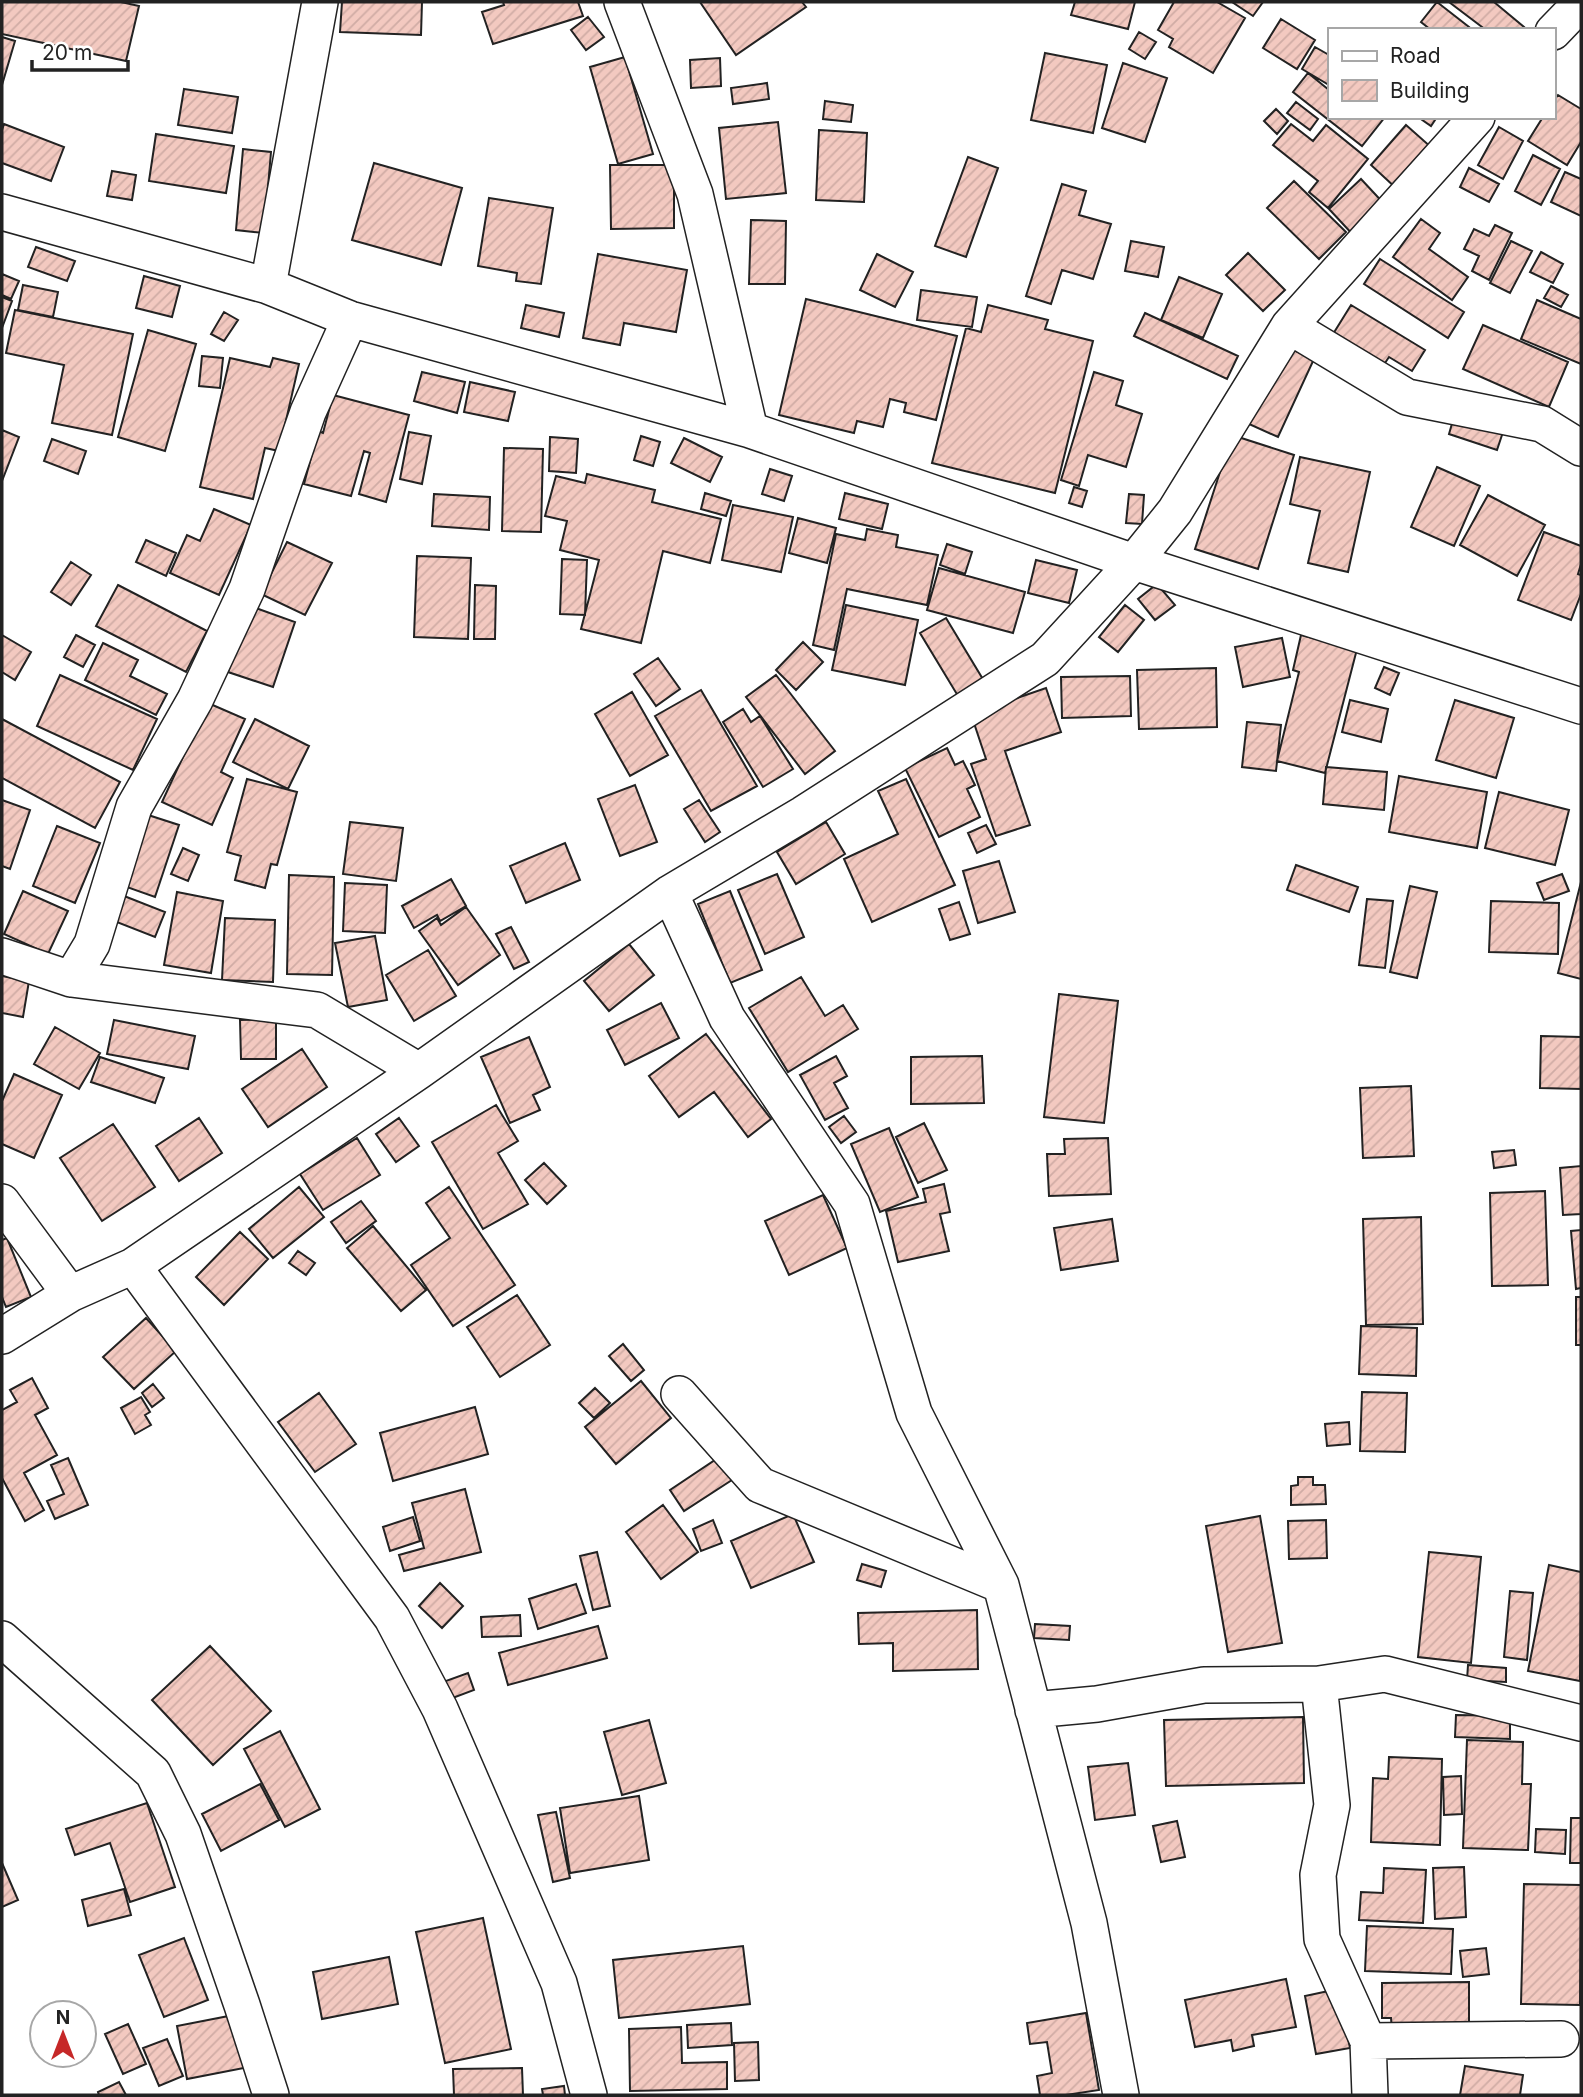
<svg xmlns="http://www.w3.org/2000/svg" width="1583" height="2097" font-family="Inter,sans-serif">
  <defs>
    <pattern id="building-hatch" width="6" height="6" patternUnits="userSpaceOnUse" patternTransform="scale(1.75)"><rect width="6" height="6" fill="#f3c9c0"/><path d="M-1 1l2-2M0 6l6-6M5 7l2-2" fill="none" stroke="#d0aca5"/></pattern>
  </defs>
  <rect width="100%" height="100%" fill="#fff"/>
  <!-- building -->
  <path fill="url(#building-hatch)" stroke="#222" stroke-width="2" d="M2 2H121L139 6 126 61 2 34Z
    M342 2H422L421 35 340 32Z
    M503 2H578L583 16 493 44 482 12 504 5Z
    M700 2H802L806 7 736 55Z
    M1075 2H1135L1128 29 1071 15Z
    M1174 2H1217L1245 18 1213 73 1169 47 1173 39 1158 30Z
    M1232 2H1263L1253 16Z
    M1437 2 1469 27 1467 30H1431L1421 22Z
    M1449 2H1494L1524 27 1522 30H1486Z
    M588 17 604 37 586 50 571 30Z
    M1281 19 1315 40 1297 69 1263 48Z
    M1139 32 1156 42 1145 59 1129 49Z
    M2 37 15 41 2 85Z
    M1315 47 1329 55V85L1302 69Z
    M1045 53 1107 65 1093 133 1031 120Z
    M625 57 653 154 618 164 590 67Z
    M720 58 721 86 691 88 690 60Z
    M1123 63 1167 78 1145 142 1102 128Z
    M1308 73 1329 90V117H1385L1362 146 1293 92Z
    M767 83 769 99 733 104 731 88Z
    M184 89 238 97 232 133 178 125Z
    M1558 95 1581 109V142L1567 165 1528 141 1543 117H1553V101Z
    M825 101 853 105 851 122 823 119Z
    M1296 102 1318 119 1310 130 1287 113Z
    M1276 109 1288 121 1277 134 1264 121Z
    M1418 117H1437L1431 126Z
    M778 122 786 193 726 199 719 128Z
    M4 124 64 147 51 181 2 163V130Z
    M1291 124 1313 141 1326 125 1368 159 1328 208 1309 192 1318 181 1273 145Z
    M1406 125 1432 148 1397 189 1371 165Z
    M1499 127 1523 141 1503 179 1478 165Z
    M819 130 867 133 864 202 816 200Z
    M156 134 234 146 226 193 149 181Z
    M243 149 271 152 264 233 236 230Z
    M1533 155 1560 169 1541 205 1515 191Z
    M968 157 998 168 966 257 935 246Z
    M374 163 462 188 441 265 352 240Z
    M610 165H674V228L611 229Z
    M1469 168 1499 184 1489 202 1460 187Z
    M112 171 136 175 132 200 107 196Z
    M1565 172 1581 179V216L1551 202Z
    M1361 179 1388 208 1356 238 1329 209Z
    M1294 181 1346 232 1319 259 1267 208Z
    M1062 184 1086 191 1079 215 1111 224 1093 279 1062 270 1051 304 1026 296Z
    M489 198 553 208 541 284 516 281 517 273 478 266Z
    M1421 219 1440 233 1429 249 1468 277 1452 300 1393 257Z
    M751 220 786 221 785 284H749Z
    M1495 225 1512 233 1489 280 1472 271 1479 256 1464 249 1474 229 1489 236Z
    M1131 241 1164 247 1158 277 1125 271Z
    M1511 241 1532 251 1510 293 1490 283Z
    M36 247 75 261 67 281 28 267Z
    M1541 252 1563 264 1553 283 1530 272Z
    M1248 253 1285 290 1263 311 1226 275Z
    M598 254 687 270 676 332 624 323 620 345 583 338Z
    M877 254 913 272 895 307 860 290Z
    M1380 259 1464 312 1448 338 1364 284Z
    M2 274 19 281 11 299 2 295Z
    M144 276 180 286 172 317 136 308Z
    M1179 277 1222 294 1203 338 1161 320Z
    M23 285 58 292 53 317 18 310Z
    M1551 286 1568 295 1561 307 1544 298Z
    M921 290 977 297 972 327 917 320Z
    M2 297 12 301 2 328Z
    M806 299 957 336 936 420 904 412 906 403 890 399 883 427 857 421 854 433 779 415Z
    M1537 300 1581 319V364L1521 339Z
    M526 305 564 313 559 337 521 328Z
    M988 305 1048 320 1045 329 1093 341 1055 493 932 463 966 328 981 332Z
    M1351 305 1425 350 1412 371 1389 357 1381 369 1330 339Z
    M15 310 133 334 112 435 52 423 64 365 6 353Z
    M224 312 238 320 224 341 211 334Z
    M1145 313 1238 356 1227 379 1134 336Z
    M1483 325 1568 362 1549 407 1463 369Z
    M148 330 196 344 165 451 118 437Z
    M1285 346 1314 359 1278 437 1249 424Z
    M202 356 223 358 220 388 199 386Z
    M230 358 270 367 273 358 299 364 279 451 265 448 253 499 200 487Z
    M422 372 465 382 457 413 414 401Z
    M1094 372 1123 381 1116 405 1142 414 1126 467 1088 455 1079 486 1061 480Z
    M470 382 515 392 508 421 464 412Z
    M333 395 409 415 386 502 359 494 370 453 364 451 351 496 304 484 318 431 323 433Z
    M1455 413 1504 429 1497 450 1449 434Z
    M2 430 19 437 2 481Z
    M409 432 431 436 422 484 400 479Z
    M1232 435 1294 455 1258 569 1195 549Z
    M641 436 660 442 653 466 634 460Z
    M550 437 578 439 576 473 549 471Z
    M684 438 722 457 710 482 671 463Z
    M52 439 86 451 78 474 44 461Z
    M504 448 543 449 541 532 502 531Z
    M1300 457 1370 472 1348 572 1308 563 1320 511 1290 504Z
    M1437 467 1480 486 1454 546 1411 527Z
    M770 469 792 476 784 501 762 494Z
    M587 474 655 490 652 502 721 519 710 563 663 551 641 643 581 629 599 560 560 550 567 521 545 516 556 476 585 483Z
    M1074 487 1087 491 1082 507 1069 503Z
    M705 493 731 501 726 516 701 509Z
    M845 493 888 504 882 529 839 519Z
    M434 494 490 497 489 530 432 526Z
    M1129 494 1144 495 1142 524 1126 523Z
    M1488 495 1545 525 1517 576 1460 545Z
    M733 505 793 517 781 572 722 560Z
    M214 509 251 525 219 595 170 573 187 535 200 541Z
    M798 518 836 528 827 563 789 553Z
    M867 529 898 535 896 547 938 555 927 605 847 589 834 650 813 645 836 534 865 540Z
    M1544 532 1581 546V564L1578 574 1581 575V594L1571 620 1518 600Z
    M146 540 176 553 166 576 136 562Z
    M287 542 332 563 305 615 261 594Z
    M947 544 972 552 965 574 940 565Z
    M417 556 471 558 468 639 414 637Z
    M562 559 587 560 585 615 560 614Z
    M1036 560 1077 570 1069 603 1028 593Z
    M71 562 91 575 71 605 51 592Z
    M939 568 1025 592 1013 633 927 610Z
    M1157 584 1175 605 1155 620 1138 599Z
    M118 585 207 631 186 672 96 626Z
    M475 585 496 586 495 639H474Z
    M846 605 918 620 905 685 832 670Z
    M1125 605 1144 620 1118 652 1099 637Z
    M250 606 295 622 273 687 228 672Z
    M946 618 984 681 958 696 920 633Z
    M2 635 31 652 15 680 2 672Z
    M76 635 95 645 83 667 64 657Z
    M1301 635 1357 649 1325 773 1277 761 1299 672 1293 670Z
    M1282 638 1290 677 1243 687 1235 647Z
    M803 642 823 662 796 690 776 670Z
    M103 643 138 660 130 676 167 694 156 715 85 680Z
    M658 658 680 689 656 706 634 674Z
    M1384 667 1399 673 1390 695 1375 688Z
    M1216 668 1217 727 1139 729 1137 670Z
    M60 675 157 719 133 770 37 726Z
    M776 675 835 751 805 774 746 697Z
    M1130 676 1131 716 1062 718 1061 677Z
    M1046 688 1061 732 1005 751 1030 825 996 836 971 764 986 759 971 714Z
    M701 690 757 786 711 811 655 716Z
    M632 692 668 755 630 776 595 714Z
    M1350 700 1388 709 1381 742 1342 732Z
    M1455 700 1514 718 1496 778 1436 760Z
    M208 703 245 719 221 772 233 778 212 825 162 802Z
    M743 709 751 722 760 716 793 769 763 787 723 722Z
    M2 719 120 782 95 828 2 778Z
    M255 719 309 746 288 789 233 762Z
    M1247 722 1281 725 1276 771 1242 767Z
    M947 748 955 765 963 761 975 785 967 789 980 817 939 837 905 768Z
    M1326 767 1387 772 1384 810 1323 804Z
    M1399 776 1487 792 1477 848 1389 832Z
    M247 779 297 792 277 865 271 864 265 888 235 880 241 856 227 852Z
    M906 779 955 885 872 922 844 859 898 834 878 791Z
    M635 785 657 842 620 856 598 799Z
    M1499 792 1569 810 1555 865 1485 848Z
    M2 800 30 810 10 869 2 866Z
    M699 800 720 832 705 842 684 809Z
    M145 814 179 825 155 897 121 885Z
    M350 822 403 828 396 881 343 874Z
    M826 822 845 854 796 884 777 852Z
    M986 825 996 844 977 853 968 833Z
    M57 826 100 843 75 903 33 886Z
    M565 843 580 880 526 903 510 866Z
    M183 848 199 855 188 881 171 874Z
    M999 861 1015 912 978 923 963 871Z
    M1296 865 1358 887 1349 912 1287 890Z
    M777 874 804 937 765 954 738 890Z
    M1562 874 1569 891 1544 900 1537 883Z
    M289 875 334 877 332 975 287 974Z
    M451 879 466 906 440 921 437 915 414 928 402 906Z
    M1581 882V979L1558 973Z
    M345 883 387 885 385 933 343 931Z
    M1410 886 1437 892 1417 978 1390 972Z
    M23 891 68 911 48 954 4 934Z
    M730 891 762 970 730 983 698 904Z
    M177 892 223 901 211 973 164 965Z
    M119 894 165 912 155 937 109 919Z
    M1367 899 1393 901 1385 968 1359 965Z
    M1491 901 1559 903 1558 954 1489 952Z
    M959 902 970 934 950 940 939 909Z
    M466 907 500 955 458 985 419 931 437 918 441 925Z
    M225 918 275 920 273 982 222 980Z
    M511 927 529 962 514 969 496 934Z
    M375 936 387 1000 348 1007 335 943Z
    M629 944 654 975 609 1011 584 981Z
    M428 950 456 996 414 1021 386 975Z
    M2 976 29 981 23 1017 2 1013Z
    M801 977 825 1016 843 1005 858 1029 788 1072 749 1008Z
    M1059 994 1118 1001 1104 1123 1044 1117Z
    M661 1003 679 1038 625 1065 607 1030Z
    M276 1019V1059H241L240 1020Z
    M114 1020 195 1036 188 1069 107 1054Z
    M55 1027 100 1053 79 1089 34 1064Z
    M706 1034 771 1119 748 1137 714 1092 679 1117 649 1076Z
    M1541 1036 1581 1037V1089L1540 1088Z
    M529 1037 550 1087 533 1095 540 1110 510 1123 481 1057Z
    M302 1049 327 1087 268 1127 242 1089Z
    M836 1056 847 1076 834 1083 848 1108 825 1120 800 1075Z
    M982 1056 984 1103 911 1104V1057Z
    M100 1057 164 1078 155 1103 91 1082Z
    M14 1074 62 1095 34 1158 2 1144V1101Z
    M1411 1086 1414 1156 1363 1158 1360 1088Z
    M496 1105 518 1141 498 1153 528 1204 483 1229 432 1142Z
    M844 1116 856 1132 841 1143 829 1127Z
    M199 1118 222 1153 179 1181 156 1146Z
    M399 1118 419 1146 396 1162 376 1134Z
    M924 1123 947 1170 918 1183 896 1137Z
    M113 1124 155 1187 102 1221 60 1158Z
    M889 1128 918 1197 880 1212 851 1144Z
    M357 1138 380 1175 323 1210 300 1174Z
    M1108 1138 1111 1194 1049 1196 1047 1154H1065L1064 1139Z
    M1514 1150 1516 1165 1494 1168 1492 1152Z
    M544 1163 566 1186 547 1204 525 1180Z
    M1581 1166V1214L1563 1215 1560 1168Z
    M944 1184 950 1212 940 1214 949 1251 898 1262 886 1211 926 1202 923 1189Z
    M299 1187 324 1217 273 1258 249 1229Z
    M449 1187 515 1285 453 1326 411 1265 450 1238 426 1203Z
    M1545 1191 1548 1285 1492 1286 1490 1193Z
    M823 1195 847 1248 789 1275 765 1221Z
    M361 1201 376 1221 346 1243 331 1222Z
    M1421 1217 1423 1324 1366 1325 1363 1219Z
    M1112 1219 1118 1261 1061 1270 1054 1228Z
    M373 1226 426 1290 401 1311 347 1248Z
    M1581 1230V1288L1576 1289 1571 1231Z
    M240 1232 268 1259 224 1305 196 1277Z
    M7 1238 31 1297 6 1307 2 1297V1240Z
    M298 1251 315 1263 306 1275 289 1263Z
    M517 1295 550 1345 500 1377 467 1327Z
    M1576 1297H1581V1345H1576Z
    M146 1318 176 1351 134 1389 103 1357Z
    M1361 1326 1417 1328 1416 1376 1359 1374Z
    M623 1344 644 1370 631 1381 609 1356Z
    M32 1378 48 1408 35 1415 57 1455 24 1473 44 1510 25 1521 2 1478V1410L17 1402 10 1390Z
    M641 1381 671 1418 616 1464 585 1427Z
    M153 1384 164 1398 152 1407 142 1393Z
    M595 1388 610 1403 594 1418 579 1403Z
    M1362 1392 1407 1393 1405 1452 1360 1451Z
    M319 1393 356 1444 315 1472 278 1422Z
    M141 1397 150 1412 145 1415 151 1425 135 1434 121 1408Z
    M475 1407 488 1454 393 1481 380 1433Z
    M1349 1422 1350 1444 1327 1446 1325 1424Z
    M721 1456 735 1478 684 1511 670 1490Z
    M68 1458 88 1505 55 1519 47 1501 64 1494 51 1465Z
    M1298 1477H1313V1485H1325L1326 1504 1291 1505V1486L1298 1485Z
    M465 1489 481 1552 404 1571 399 1555 424 1548 412 1503Z
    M663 1505 698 1552 661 1579 626 1532Z
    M793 1514 814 1562 751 1588 731 1541Z
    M1260 1516 1282 1643 1228 1652 1206 1526Z
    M413 1517 420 1541 390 1551 383 1527Z
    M713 1520 722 1543 701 1551 693 1529Z
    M1326 1520 1327 1558 1289 1559 1288 1521Z
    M597 1552 610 1606 593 1610 580 1556Z
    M1429 1552 1481 1557 1471 1663 1418 1657Z
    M862 1564 886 1571 881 1587 857 1580Z
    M1549 1565 1581 1572 1580 1681 1528 1671Z
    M440 1583 463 1606 442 1628 419 1606Z
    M576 1584 586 1613 538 1629 529 1599Z
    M1510 1591 1533 1593 1527 1660 1504 1657Z
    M977 1610 978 1669 893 1671V1643L859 1644 858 1613Z
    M520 1615 521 1636 482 1637 481 1617Z
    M1035 1624 1070 1626 1069 1640 1034 1638Z
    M598 1626 607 1658 508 1685 499 1653Z
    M210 1646 271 1711 213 1765 152 1700Z
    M1468 1665 1506 1668V1682L1467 1680Z
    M468 1673 474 1690 450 1699 443 1682Z
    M1456 1715 1510 1716V1739L1455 1737Z
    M1303 1717 1304 1783 1166 1786 1164 1720Z
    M649 1720 666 1783 622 1795 604 1732Z
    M280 1731 320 1809 285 1827 244 1749Z
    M1467 1740 1523 1742 1522 1784H1531L1528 1850 1463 1848Z
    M1389 1757 1442 1759 1440 1845 1371 1842 1373 1778 1388 1779Z
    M1128 1763 1135 1815 1095 1820 1088 1767Z
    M1461 1776 1462 1814 1444 1815 1443 1777Z
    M260 1784 279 1820 221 1851 202 1814Z
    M639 1796 649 1860 570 1873 560 1808Z
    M147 1803 175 1887 130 1902 110 1843 75 1855 66 1829Z
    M556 1812 570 1878 553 1882 538 1815Z
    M1571 1818H1581V1863H1570Z
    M1177 1821 1185 1857 1161 1862 1153 1826Z
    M1536 1829 1566 1830 1565 1854 1535 1852Z
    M2 1863 18 1900 2 1907Z
    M1464 1867 1466 1917 1435 1919 1433 1868Z
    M1384 1868 1426 1870 1423 1923 1359 1920 1361 1892 1383 1893Z
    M1524 1884 1581 1885 1580 2005 1521 2004Z
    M124 1889 131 1915 88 1926 82 1900Z
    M483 1918 511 2049 445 2063 416 1932Z
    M1367 1926 1453 1929 1451 1974 1365 1971Z
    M184 1938 208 2000 164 2017 139 1955Z
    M743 1946 750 2004 619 2018 613 1960Z
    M1486 1948 1489 1974 1463 1977 1460 1951Z
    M389 1957 398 2004 322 2019 313 1972Z
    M1286 1979 1296 2027 1252 2035 1254 2046 1233 2051 1231 2040 1195 2047 1185 2000Z
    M1469 1982V2030L1392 2031 1391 2018H1382V1983Z
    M1338 1989 1350 2048 1316 2054 1305 1996Z
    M1086 2013 1099 2090 1066 2095H1040L1037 2076 1052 2073 1047 2042 1030 2044 1027 2023Z
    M239 2014 249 2067 187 2079 177 2026Z
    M731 2023 732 2045 688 2048 687 2025Z
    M128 2024 146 2064 123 2074 105 2034Z
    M681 2027 682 2063 727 2062V2089L630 2091 629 2029Z
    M167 2039 183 2076 159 2086 143 2048Z
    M758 2042 759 2080 735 2081 734 2043Z
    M1465 2066 1523 2075 1520 2095H1460Z
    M522 2068 523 2095H454L453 2069Z
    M119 2082 126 2095H99L98 2092Z
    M564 2086 565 2095H543L542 2089Z"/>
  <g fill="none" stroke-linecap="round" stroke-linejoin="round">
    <defs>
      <path id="minor" d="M622 2 695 194 750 430 1134 562 1581 706
        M1553 32 1581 3
        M2 212 268 286 350 319 750 430
        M268 286 320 2
        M1289 326 1407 397 1542 424 1581 448
        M670 893 727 1018 852 1204 914 1413 1001 1585 1089 1923 1121 2095
        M2 956 71 979 317 1010 419 1071
        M71 979 92 944 134 807 195 700 247 589 308 412 350 319
        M2 1202 70 1294
        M133 1266 392 1618 440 1709 559 1983 589 2095
        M2 1336 70 1294 133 1266 419 1071 670 893 803 814 1045 659 1134 562 1175 511 1289 326 1477 117
        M679 1394 760 1485 1001 1585
        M2 1639 153 1773 183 1834 242 2005 271 2095
        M1319 1684 1385 1674 1581 1723
        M1033 1710 1097 1704 1204 1685 1319 1684 1332 1805 1318 1875 1322 1939 1368 2041 1370 2095
        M1368 2041 1561 2039"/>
    </defs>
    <!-- minor casing -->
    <use href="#minor" stroke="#222" stroke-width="38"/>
    <!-- minor -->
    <use href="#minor" stroke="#fff" stroke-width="35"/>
  </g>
  <!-- border -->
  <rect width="1583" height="2097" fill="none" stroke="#222222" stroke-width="7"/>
  <!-- legend -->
  <rect x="1328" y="28" width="228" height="91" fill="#ffffff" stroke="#a7a7a7" stroke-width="2"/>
  <rect x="1342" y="51" width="35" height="10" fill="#ffffff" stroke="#a7a7a7" stroke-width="2"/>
  <text x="1390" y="63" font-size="21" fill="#222222">Road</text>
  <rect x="1342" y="80" width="35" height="21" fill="url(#building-hatch)" stroke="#a7a7a7" stroke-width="2"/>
  <text x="1390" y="98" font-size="21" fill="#222222">Building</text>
  <!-- north arrow -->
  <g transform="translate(63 2034)"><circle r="33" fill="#ffffff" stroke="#a7a7a7" stroke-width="2"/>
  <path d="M0-5L12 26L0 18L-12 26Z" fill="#c62828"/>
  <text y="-10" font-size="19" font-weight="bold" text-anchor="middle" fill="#222222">N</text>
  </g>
  <!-- scale -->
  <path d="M32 60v10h96v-10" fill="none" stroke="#222222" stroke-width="3.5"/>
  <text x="42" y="60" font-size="21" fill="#222222" stroke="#ffffff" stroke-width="5" paint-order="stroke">20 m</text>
</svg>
